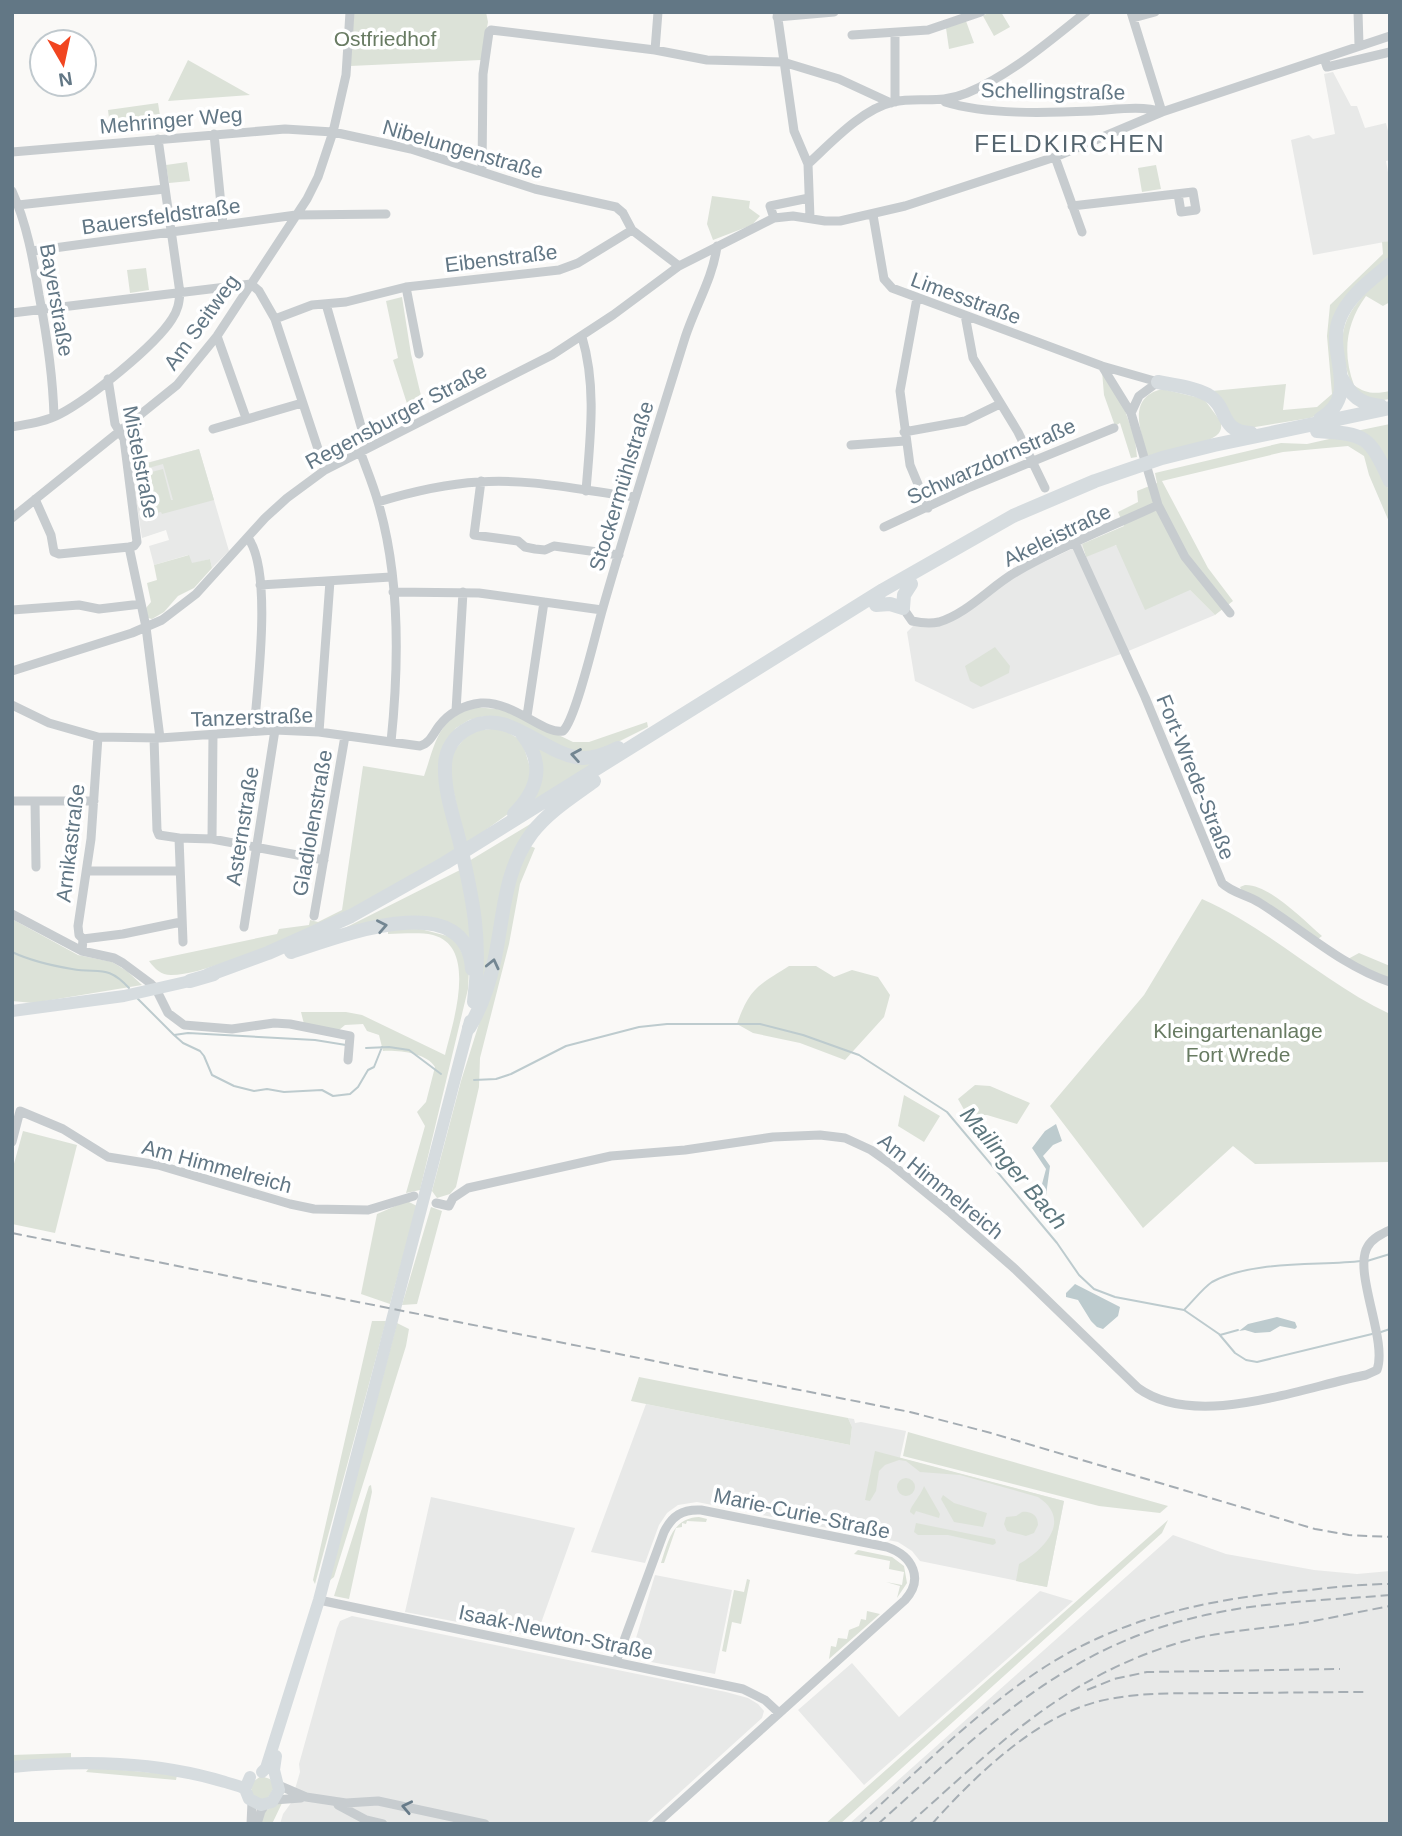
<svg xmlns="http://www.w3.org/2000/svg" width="1402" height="1836" font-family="Helvetica,sans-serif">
  <rect width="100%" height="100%" fill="#faf9f7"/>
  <!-- built -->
  <path fill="#e8e9e8" d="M1333 72 1351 106H1357L1365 128 1386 123 1390 139V160L1386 161 1390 184V241L1313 255 1291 140 1309 135 1313 139 1335 134 1324 74Z
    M199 449 229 551 212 568 210 559 191 564 188 555 154 565 149 546 169 540 166 530 142 538 131 467Z
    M1082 544 1085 556 1115 545 1190 590 1215 615 1126 652 973 709 915 681 907 632 913 626H936L1013 577Z
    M646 1404 850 1445 852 1427 848 1418 854 1419 855 1423 861 1422 906 1431 900 1458 1064 1501 1047 1587 920 1561 912 1551 898 1542 697 1502 678 1505 667 1513 659 1525 645 1563 591 1552Z
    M431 1497 575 1528 536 1637 405 1612Z
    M1173 1535 1226 1554 1314 1570 1357 1574 1390 1571V1824H849Z
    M655 1575 732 1590 715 1674 630 1658Z
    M1040 1591 1073 1601 864 1785 798 1710 852 1663 899 1717Z
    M352 1616 726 1692 748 1698 758 1704 764 1711 762 1718 645 1824H280L283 1814 291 1803 300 1772 299 1764 337 1628 340 1621Z"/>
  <!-- green -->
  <path fill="#dce2d8" d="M354 12H486L488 22 481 60 350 66Z
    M989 12H1001L1010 27 994 36 983 16Z
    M966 21 974 43 949 49 946 28Z
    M188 60 250 95 168 101Z
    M158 103 162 128 111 135 108 110Z
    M187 162 190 181 169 183 166 165Z
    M1156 165 1161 189 1142 192 1138 168Z
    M712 196 750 201 749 208 760 216 752 225 713 240 707 224Z
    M1390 241V259L1339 310 1338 395 1320 414 1310 418 1243 429 1237 427 1212 391 1286 384 1283 410 1317 407 1332 394 1327 336 1330 305 1383 254 1382 242Z
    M146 268 149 290 130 293 127 270Z
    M1390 270V302L1383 306 1366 296C1346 323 1342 353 1354 385 1365 394 1376 394 1390 391V399L1377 401 1354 391C1330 330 1344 311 1390 270Z
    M402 297 411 354 424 408 411 416 393 360 398 358 386 301Z
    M1102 371 1122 402 1135 439 1137 457 1131 458 1120 423 1115 426 1104 395Z
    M1162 389 1204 399 1221 422C1221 427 1222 428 1219 433 1209 445 1164 453 1148 457 1141 432 1126 398 1162 389Z
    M1390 424 1389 468 1356 431Z
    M1338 437H1350L1376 458 1390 493V524L1369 475 1364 456 1348 446 1283 452 1162 481 1208 568 1233 601 1215 615 1190 590 1145 610 1116 545 1086 557 1082 544 1124 526 1118 512 1138 502 1137 491 1157 483 1155 473 1281 443 1307 444Z
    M199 449 214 500 162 514 161 512 155 513 144 474 163 469 171 500H173L163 464 134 472 133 467Z
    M189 555 192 563 210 559 212 568 194 588 178 596 164 612 152 619 148 618 146 608 151 602 147 583 157 580 154 565Z
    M995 647 1010 666 1009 673 981 687 970 681 965 666Z
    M475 707 507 710 573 742H589L647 722 648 727 600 751 571 752 485 716 469 720 456 728 448 739 456 850C381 893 307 938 223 963 207 968 188 975 171 975 161 975 155 969 149 961L277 934 279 929 309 925 310 920 318 922 342 910 363 766 424 776C436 742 437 719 475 707Z
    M501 728 522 741 533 777 515 809 465 845 449 770 452 753 471 731Z
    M534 745 606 757 527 807Z
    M537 820 523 840 484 987 469 861Z
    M530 846 535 848 520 884 509 944 480 1058 479 1087 456 1187 450 1194 437 1198 432 1191 461 1081 493 979 510 887Z
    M460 870 474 943 447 924 323 939Z
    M1245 885C1269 884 1303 920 1322 936L1318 939 1242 891 1240 887Z
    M1202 899C1270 929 1323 982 1390 1014V1162L1255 1164 1233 1146 1143 1228 1050 1106 1144 995Z
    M12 919 78 955 112 962 127 971 142 985 33 1003 12 1001Z
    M409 926 455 938 469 968 468 989 420 1190 406 1193 425 1126 417 1112 426 1102 435 1067C427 1053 398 1050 383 1051L379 1035 367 1031 363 1024 345 1025 339 1030 304 1024 301 1012H346L362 1015 445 1055C452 1025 479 947 433 935 419 932 402 934 388 934V928Z
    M1359 953 1390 966V980L1348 959Z
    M789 966H816L834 977 852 970 878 977 890 995 884 1017 845 1060 800 1043 753 1033 737 1024C750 987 758 986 789 966Z
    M975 1085 990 1086 1030 1103 1017 1124 987 1115H967L958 1099Z
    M904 1095 940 1116 924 1142 898 1126Z
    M23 1131 77 1145 55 1233 12 1224V1171Z
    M407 1201 417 1206 390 1304 361 1294 377 1214Z
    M431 1207 442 1211 417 1304 402 1305Z
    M372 1321H386L315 1584 313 1580Z
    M397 1323 409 1329 406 1346 334 1577 329 1581Z
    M639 1377 848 1418 852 1427 850 1445 631 1401Z
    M908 1432 1168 1506 1160 1513 1099 1506 903 1456Z
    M875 1451 1064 1501 1047 1587 1016 1581 1019 1564C1044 1550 1073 1520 1038 1497L960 1475 920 1472 906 1461 899 1460 885 1465 879 1471 876 1491 870 1501 865 1500Z
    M897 1487a9 9 0 1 1 18 0a9 9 0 1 1-18 0Z
    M371 1485 372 1492 349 1599 334 1596 369 1486Z
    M924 1486 940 1514 939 1518 916 1511 914 1515 910 1512C910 1507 921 1495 924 1486Z
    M943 1495 954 1503 987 1513 983 1527 954 1522 941 1499Z
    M1022 1512C1032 1511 1038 1516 1038 1525L1034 1533 1026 1536 1007 1531 1004 1524 1006 1517 1016 1516Z
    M699 1517 707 1519 706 1522 687 1521 686 1524 682 1523V1527L676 1528 664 1563H661C668 1542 672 1518 699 1517Z
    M1168 1520 1162 1533 840 1824H825Z
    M916 1523 995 1539 996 1543 993 1545 948 1535H918L914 1532Z
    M858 1550 892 1557 904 1566 907 1583 897 1598 900 1586 886 1582 902 1585 904 1572 889 1569 890 1561 854 1554Z
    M747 1579 750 1580 741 1624 732 1622 726 1652 722 1651 734 1590 744 1592Z
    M867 1611 880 1614 829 1659 831 1646 836 1647 838 1638 847 1639 849 1630 859 1626 861 1619 866 1620Z
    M71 1753V1759L12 1764V1755Z
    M90 1767 177 1775 176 1780 86 1772Z
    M261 1776 270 1779 275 1786 266 1801 253 1797 250 1784Z
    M283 1801 272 1824H259L265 1811Z"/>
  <!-- water -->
  <path fill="#bdcbce" d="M1056 1124 1062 1141 1053 1145 1043 1156 1050 1166 1044 1210 1039 1208 1037 1203 1046 1169 1032 1148 1045 1131Z
    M1075 1284 1120 1307 1118 1316 1103 1329 1097 1327 1091 1321 1078 1300 1066 1297V1293Z
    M1277 1317 1295 1322 1297 1327 1295 1329 1280 1326 1270 1332 1255 1333 1245 1330 1239 1331 1248 1324Z"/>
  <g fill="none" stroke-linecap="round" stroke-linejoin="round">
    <!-- stream -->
    <path stroke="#bdcbce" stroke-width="2" d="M12 952C29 960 54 966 72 969 99 974 107 964 129 988
      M137 998 174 1035 188 1033 315 1040 346 1045
      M174 1035 183 1043 200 1051 204 1056 212 1075 234 1086 254 1091 267 1089 284 1092 322 1090 333 1096 350 1094 358 1087 368 1070 374 1067 382 1047
      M366 1048 389 1047 409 1050 441 1074
      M474 1080 496 1079 511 1074 566 1046 639 1027 667 1024H760L803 1035 859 1055 947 1112 1057 1243 1079 1275 1094 1289 1115 1297 1184 1310 1219 1334 1235 1353 1246 1360 1257 1362 1372 1334
      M1367 1261 1390 1254
      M1185 1309C1193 1301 1203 1288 1212 1282 1252 1260 1317 1266 1362 1261
      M1381 1332 1390 1329
      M1220 1335 1238 1330"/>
    <!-- minor -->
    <path stroke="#c7cccf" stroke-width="9" d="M350 12 346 75 333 132 411 149 535 189 616 207 623 213 632 230 679 266
      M777 12 794 131 808 164 810 218
      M1131 12 1162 112
      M1358 12 1359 45
      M777 17 834 12
      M1133 18 1155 12
      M852 35 928 30 981 12
      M655 50 658 12
      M1324 58 1327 67 1390 52
      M895 102V34
      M945 102C987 115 1047 113 1092 111 1114 110 1141 105 1162 112
      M214 134 223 225
      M12 152 285 129 333 132 318 177 307 199 217 336 177 385 12 518
      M1055 157 1082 232
      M808 164C831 143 862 109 893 102 920 96 938 105 967 93 1012 74 1048 42 1086 12
      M482 171 483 74 489 32 491 30 655 50 707 60 783 62 839 79 891 103
      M12 191C27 224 33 259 39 295 47 336 53 376 54 417
      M18 205 165 189
      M1072 206 1193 192 1196 210 1181 212 1178 194
      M873 215 884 279 892 288 1102 366 1158 382
      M774 218 770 206 809 198
      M32 251 296 215 386 214
      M406 287 419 354
      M917 298 900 391 910 465 928 508
      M326 304 367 447
      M12 313 251 284 259 291 275 319 325 470
      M965 315 973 358 1018 432 1045 488
      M275 319 312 305 346 302 406 287 559 270 578 263 632 230
      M217 336 246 418
      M582 337C597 387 590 439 586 491
      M108 379 115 424 124 439 137 542 134 546 129 547 146 627 160 738
      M1131 413 1139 396 1158 382
      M12 427C28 424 45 422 60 414 89 399 155 346 172 319 178 310 179 303 180 293L158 139
      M213 429 302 403
      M904 432 965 421 1000 404
      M851 445 905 441
      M360 451C366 468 373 484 378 502 400 576 399 665 391 742
      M481 481 474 535 518 541 525 547 535 549 545 550 554 546 619 555
      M35 499 51 535 54 552 59 554 129 547
      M378 502C411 492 444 484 479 482 530 478 584 491 635 497
      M1158 505 1185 557 1230 613
      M884 527 970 487 1114 428
      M248 538C273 571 257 689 254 731
      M1075 543 1145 697 1222 883C1232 893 1248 895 1260 903 1303 930 1342 966 1390 982
      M260 585 391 577
      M393 592 479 593 602 610
      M903 608 912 621C921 623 930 624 939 622 968 613 990 587 1016 572 1061 546 1111 527 1158 505L1131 413 1102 366
      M12 610 79 605 99 609 141 604
      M12 671 132 633 162 620 196 594 265 518 287 498 325 470 552 355 613 315 679 266 774 218 793 216 825 221H840L905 206 1055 157 1162 112 1390 36
      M12 705 49 723 98 737 160 738 275 730 319 732 420 746C430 743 433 734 439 726 449 713 464 705 481 703 514 701 544 735 563 731 576 719 596 632 602 611 628 520 656 431 684 341 693 310 713 279 717 246
      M456 711 463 592
      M527 716 544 602
      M319 732 330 581
      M154 738 157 830 159 835 179 838 183 942
      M12 801H94
      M35 801 36 867
      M179 838 212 839 324 860
      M212 839 213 734
      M87 871H179
      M12 914 82 951 114 958 123 963 150 983 156 989 168 1013 184 1025 232 1029 274 1023 290 1024 350 1036 348 1060
      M314 916 345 736
      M244 927 275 730
      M83 939 123 934 181 922
      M82 951 83 939 79 935 78 926 91 839 98 737
      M12 1142 20 1111 63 1129 108 1157 158 1165 290 1204 314 1209 368 1210 414 1196
      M436 1203 449 1206 453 1198 468 1188 611 1156 685 1150 773 1137 820 1135 845 1138 871 1150 891 1164 951 1213 1015 1269 1138 1388C1196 1430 1300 1388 1366 1375L1377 1370C1388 1340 1352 1270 1368 1246 1373 1238 1381 1234 1390 1230
      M319 1600 743 1689 765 1700 779 1713
      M616 1662 664 1532C672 1516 682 1509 701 1510L887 1547C913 1556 924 1579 905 1600L656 1824
      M278 1785 306 1797 346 1803 378 1801 485 1824
      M274 1800 301 1798
      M338 1805 366 1820 383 1824
      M251 1824 252 1802
      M257 1824 261 1811 265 1805"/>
    <!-- major -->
    <path stroke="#d6dcdf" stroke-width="12" d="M12 1011 124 996 190 981
      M12 1767C84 1760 156 1761 225 1782 233 1785 239 1785 245 1789
      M262 1772 266 1768 319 1600 470 1021
      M250 1777 245 1789 249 1799 261 1805 272 1802 279 1790 274 1770 276 1756"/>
    <!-- highway -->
    <path stroke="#d6dcdf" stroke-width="14" d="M1341 377C1351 396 1360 404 1381 406
      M1158 382C1174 385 1193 387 1208 395 1229 407 1219 432 1251 433
      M1320 419C1362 395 1326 354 1339 320 1348 296 1371 280 1390 264
      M1317 431C1367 434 1369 436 1390 481
      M876 605 890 604 903 608 904 595 911 584
      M514 814C539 789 545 763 522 734
      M291 952C335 938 467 885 472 969
      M208 975 268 953 351 916 445 863 883 590 1013 516 1095 481 1162 458 1214 445 1390 408
      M190 981 214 974
      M474 1002C482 939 473 899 459 839 453 816 444 790 445 766 445 749 455 735 469 728 509 706 543 756 583 758 595 758 608 753 618 748
      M469 1028C481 1008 489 985 494 962 504 918 503 871 532 833 548 812 572 797 594 781"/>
    <!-- rail -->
    <path stroke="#a5adb3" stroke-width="2" stroke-dasharray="10 5" stroke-linecap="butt" d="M12 1233 910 1412 991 1433 1315 1529 1349 1535 1390 1537
      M1087 1690 1114 1679 1147 1672 1340 1669
      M859 1824C917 1772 973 1715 1037 1672 1121 1616 1212 1598 1310 1590 1336 1587 1363 1584 1390 1584
      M878 1824C988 1726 1069 1641 1220 1612 1276 1601 1334 1600 1390 1595
      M909 1824C997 1745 1068 1674 1185 1641 1222 1631 1259 1629 1296 1624 1327 1619 1358 1612 1390 1606
      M932 1824C969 1782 1025 1728 1078 1708 1124 1690 1176 1694 1226 1693 1272 1693 1318 1692 1364 1692"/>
  </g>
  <!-- one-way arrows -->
  <defs><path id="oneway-chevron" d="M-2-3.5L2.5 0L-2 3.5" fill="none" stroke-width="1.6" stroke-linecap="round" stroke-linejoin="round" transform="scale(1.75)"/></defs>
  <g stroke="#738692">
    <use href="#oneway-chevron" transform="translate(576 755) rotate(-170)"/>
    <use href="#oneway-chevron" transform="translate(382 926) rotate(-11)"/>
    <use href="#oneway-chevron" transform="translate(493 964) rotate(-77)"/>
  </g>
  <use stroke="#677b89" href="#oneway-chevron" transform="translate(407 1807) rotate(-168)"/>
  <g text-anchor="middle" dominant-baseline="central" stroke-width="7" stroke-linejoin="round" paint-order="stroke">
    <!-- park labels -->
    <g font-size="21" fill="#687b62" stroke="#fff">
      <text x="385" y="38">Ostfriedhof</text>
      <text x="1238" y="1030">Kleingartenanlage<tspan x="1238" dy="24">Fort Wrede</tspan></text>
    </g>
    <!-- street labels -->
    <g font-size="21" fill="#627785" stroke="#fff">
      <text transform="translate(1053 91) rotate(1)">Schellingstraße</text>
      <text transform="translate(171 120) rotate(-5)">Mehringer Weg</text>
      <text transform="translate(463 149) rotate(16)">Nibelungenstraße</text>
      <text transform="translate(161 216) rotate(-8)">Bauersfeldstraße</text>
      <text transform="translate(501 258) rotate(-7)">Eibenstraße</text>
      <text transform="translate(966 298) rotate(20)">Limesstraße</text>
      <text transform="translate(57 300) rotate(80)">Bayerstraße</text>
      <text transform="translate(201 322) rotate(-54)">Am Seitweg</text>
      <text transform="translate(396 416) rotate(-28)">Regensburger Straße</text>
      <text transform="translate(991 461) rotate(-24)">Schwarzdornstraße</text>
      <text transform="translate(141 462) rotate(79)">Mistelstraße</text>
      <text transform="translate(621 486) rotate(-73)">Stockermühlstraße</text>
      <text transform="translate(1057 535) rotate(-26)">Akeleistraße</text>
      <text transform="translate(252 717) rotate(-2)">Tanzerstraße</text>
      <text transform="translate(1196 777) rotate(68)">Fort-Wrede-Straße</text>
      <text transform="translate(312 823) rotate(-80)">Gladiolenstraße</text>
      <text transform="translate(242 826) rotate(-81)">Asternstraße</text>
      <text transform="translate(70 843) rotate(-83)">Arnikastraße</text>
      <text transform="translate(217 1166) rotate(15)">Am Himmelreich</text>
      <text transform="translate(941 1186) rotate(39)">Am Himmelreich</text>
      <text transform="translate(802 1513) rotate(12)">Marie-Curie-Straße</text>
      <text transform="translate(556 1632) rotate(12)">Isaak-Newton-Straße</text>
    </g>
    <!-- water labels -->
    <g font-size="23" font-style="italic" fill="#5d777e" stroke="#fff">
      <text transform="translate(1014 1168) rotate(50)">Mailinger Bach</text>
    </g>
    <!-- quarter labels -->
    <g font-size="24" letter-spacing="2" fill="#55656f" stroke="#fff">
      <text x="1070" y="143">FELDKIRCHEN</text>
    </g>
  </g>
  <!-- border -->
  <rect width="1402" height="1836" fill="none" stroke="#627785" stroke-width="28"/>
  <!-- north arrow -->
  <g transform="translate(63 63) rotate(171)"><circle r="33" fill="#ffffff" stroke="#c0c9ce" stroke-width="2"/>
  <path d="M0-5L12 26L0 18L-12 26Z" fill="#f14520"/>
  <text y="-10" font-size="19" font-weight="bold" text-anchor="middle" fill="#627785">N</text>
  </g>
</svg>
